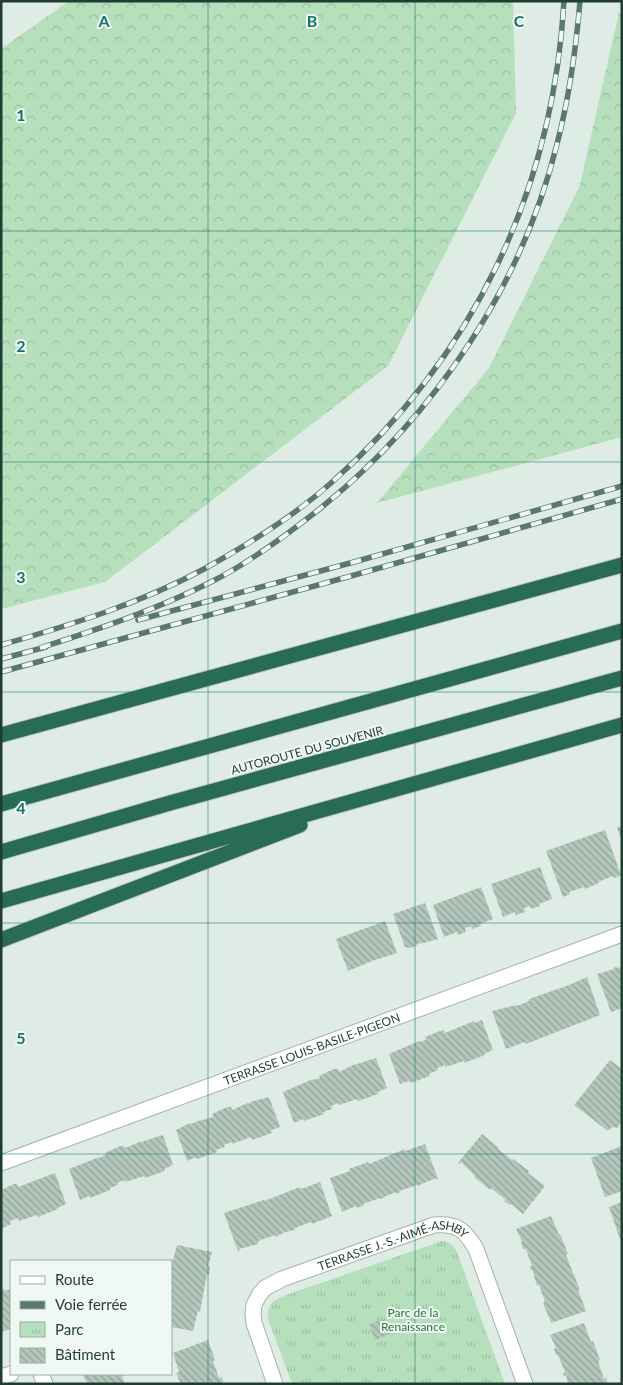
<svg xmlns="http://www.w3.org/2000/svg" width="623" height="1385" font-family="Lato,sans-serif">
  <defs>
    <pattern id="forest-crowns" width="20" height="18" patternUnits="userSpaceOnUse" patternTransform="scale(1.25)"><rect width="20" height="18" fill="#b6dfbc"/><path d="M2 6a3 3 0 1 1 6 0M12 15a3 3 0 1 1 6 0" fill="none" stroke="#9cc0a2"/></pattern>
    <pattern id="park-tufts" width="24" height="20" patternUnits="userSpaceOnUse" patternTransform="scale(1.25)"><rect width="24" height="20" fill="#b6dfbc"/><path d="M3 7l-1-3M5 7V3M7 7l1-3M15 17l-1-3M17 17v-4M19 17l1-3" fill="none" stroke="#9cc0a2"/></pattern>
    <pattern id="building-back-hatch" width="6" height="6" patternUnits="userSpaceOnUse" patternTransform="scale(1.25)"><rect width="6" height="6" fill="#b4c7bd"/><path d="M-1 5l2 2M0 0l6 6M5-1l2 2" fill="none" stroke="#92a39a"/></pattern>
  </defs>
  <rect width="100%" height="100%" fill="#dfece5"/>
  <!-- forest -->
  <path fill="url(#forest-crowns)" d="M69 1H513L516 113 388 366 105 582 1 609V49Z
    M619 12 622 15V437L377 503 489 368 580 185Z"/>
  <!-- park -->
  <path fill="url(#park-tufts)" d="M442 1241C450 1242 453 1245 457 1252L505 1384H292L268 1319C267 1303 273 1301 286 1295Z"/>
  <!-- building -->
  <path fill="url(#building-back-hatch)" d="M622 826V841L617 828Z
    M605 830 621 875 614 878 613 876 598 882 599 883 585 889 584 887 569 892 570 894 563 897 546 851Z
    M540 867 552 899 539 904 540 906 531 909 530 906 524 908 525 912 516 915 515 912 503 917 491 884Z
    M481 887 493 919 480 924 481 926 472 929 471 926 465 928 466 932 458 935 457 932 444 937 433 905Z
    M425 903 438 939 420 944V942L416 946 409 948 405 947 393 914Z
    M385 921 397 953 372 961 348 971 336 939Z
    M617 966V968L622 967V1008L611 1012 597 974 614 969V968Z
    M587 977 600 1015 526 1044 525 1042 506 1049 492 1011 516 1005 517 1006 529 1001V999L569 985Z
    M482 1020 493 1050 484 1054 485 1055 464 1063V1061L445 1067V1065L437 1068 438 1070 429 1074 430 1076 410 1083 409 1081 400 1084 389 1054 419 1041V1042L426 1040 425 1037 440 1031 444 1030 445 1033 474 1021V1023Z
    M376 1058 387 1088 378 1092V1094L358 1101 357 1099 339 1105 338 1103 331 1106 332 1109 323 1112 324 1114 304 1121 303 1119 294 1123 283 1092 313 1079V1080L320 1078 319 1076 334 1069H338L339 1072 355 1064 357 1065V1064Z
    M610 1060 622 1069V1121L617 1128 612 1127 608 1131 574 1105Z
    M269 1097 280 1127 271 1130 272 1133 252 1140 251 1137 232 1144 231 1142 224 1145 225 1147 216 1150 217 1152 197 1159 196 1157 187 1161 176 1130 188 1124 195 1123V1122L213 1117 212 1114 227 1107H231L232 1110 248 1103 250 1104V1102Z
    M482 1134 499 1148 498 1149 512 1160 513 1159 529 1171 528 1173 545 1186 523 1214 511 1204 510 1205 504 1201 506 1200 491 1188 490 1190 474 1177 475 1176 461 1162 460 1164 458 1163Z
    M163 1135 173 1165 164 1169 165 1171 145 1178 144 1176 125 1182V1180L117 1183 118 1185 110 1188V1190L90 1198 89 1196 80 1200 69 1169 99 1157V1158L106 1155 105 1153 120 1146H124L125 1148 142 1141V1143L144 1141Z
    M425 1144 438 1179H436V1178L417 1186V1185L399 1191 400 1192 396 1194V1192L384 1197V1198L380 1199V1198L363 1204 364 1206H362L357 1208 356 1206 342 1212 330 1178 350 1171 349 1169 368 1162 369 1164 405 1149V1151Z
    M622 1146V1191L605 1197 591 1158Z
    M55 1173 66 1204 57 1208 58 1209 38 1217 37 1215 19 1221 18 1218 10 1221 11 1224 3 1228V1229L1 1230V1190L14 1184H17L18 1187Z
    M320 1182 332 1216 312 1224 311 1222 295 1228V1230L285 1232 276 1237 275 1235 258 1241V1244L239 1249 240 1251H238L224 1213 264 1200V1201L300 1187 301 1189Z
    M622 1202V1242H621L609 1207Z
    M551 1216 559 1235 560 1234 568 1254 566 1255 580 1290H578L586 1311 551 1323V1322L543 1303 545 1302 539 1285 537 1286 532 1269 531 1270 530 1267 532 1266 526 1249H523L521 1242 522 1241 516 1229Z
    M177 1245 212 1252 208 1266 210 1267 209 1275 207 1274 200 1312 198 1311 193 1331 171 1327V1264H172Z
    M5 1289V1291L11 1289V1329L1 1332V1290Z
    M384 1319 390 1334 375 1340 369 1324Z
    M584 1323 591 1342 593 1341 600 1360 598 1361 604 1379 606 1378 608 1384H568L566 1375 564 1376 563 1373 565 1372 558 1355 557 1356 554 1349 556 1348 550 1335Z
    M208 1340 215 1360 213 1361 219 1378 222 1377 223 1384H181L176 1373 179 1372 173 1353Z
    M82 1374H123V1375L122 1376 125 1384H88Z"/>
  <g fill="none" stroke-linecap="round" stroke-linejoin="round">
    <defs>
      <g id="minor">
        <path id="s1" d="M1 1163 622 934"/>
        <path d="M41 1374 45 1384"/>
        <path d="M1 1377 11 1374"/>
        <path id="s2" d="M275 1384 254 1323 253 1314 254 1305 259 1295 265 1288 282 1279 434 1225C457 1223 465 1230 476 1249L525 1384"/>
      </g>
      <path id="highway" d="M1 735 622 565
        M1 804 622 631
        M1 852 170 803 622 678
        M1 901 622 725
        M1 940 300 825"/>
    </defs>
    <!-- minor casing -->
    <use href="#minor" stroke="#a2b4ab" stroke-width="17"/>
    <!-- highway casing -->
    <use href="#highway" stroke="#c0c9c5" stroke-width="17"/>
    <!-- minor -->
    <use href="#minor" stroke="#fff" stroke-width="15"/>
    <!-- highway -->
    <use href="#highway" stroke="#286c55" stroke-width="15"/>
    <defs>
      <path id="rail" d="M138 620 354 562 622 486
        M1 645C71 625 141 603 204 569 249 544 293 517 331 483 473 357 553 191 564 1
        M40 648C99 629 158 609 213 581 252 561 288 534 322 507 435 415 522 286 557 144 569 98 576 49 580 1
        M1 659 46 647
        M1 672 351 576 622 499"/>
    </defs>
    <!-- rail casing -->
    <use href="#rail" stroke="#59796c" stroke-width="5.5"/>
    <!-- rail -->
    <use href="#rail" stroke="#f0f8f3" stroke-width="4" stroke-dasharray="11" stroke-linecap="butt"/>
  </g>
  <!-- grid -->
  <path fill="none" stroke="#0f766e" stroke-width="1" stroke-opacity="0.55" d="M208 1V1384M415 1V1384M1 231H622M1 462H622M1 692H622M1 923H622M1 1154H622"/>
  <g text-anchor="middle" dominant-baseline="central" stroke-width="4" stroke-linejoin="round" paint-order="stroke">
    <!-- street labels -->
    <g font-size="12" fill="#1f3d31" stroke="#f0f8f3">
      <text transform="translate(307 750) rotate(-15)">AUTOROUTE DU SOUVENIR</text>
      <text stroke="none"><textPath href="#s1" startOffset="331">TERRASSE LOUIS-BASILE-PIGEON</textPath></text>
      <text stroke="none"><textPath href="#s2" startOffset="240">TERRASSE J.-S.-AIMÉ-ASHBY</textPath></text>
    </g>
    <!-- park labels -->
    <g font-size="12" fill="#26773b" stroke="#f0f8f3">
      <text x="413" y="1312">Parc de la<tspan x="413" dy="14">Renaissance</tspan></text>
    </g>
  </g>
  <g font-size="16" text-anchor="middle" font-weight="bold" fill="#0f766e" stroke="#f0f8f3" stroke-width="4" stroke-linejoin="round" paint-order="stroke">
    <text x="104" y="27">A</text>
    <text x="312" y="27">B</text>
    <text x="519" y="27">C</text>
    <text x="21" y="121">1</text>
    <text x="21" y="352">2</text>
    <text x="21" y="583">3</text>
    <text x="21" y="814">4</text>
    <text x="21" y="1044">5</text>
  </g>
  <!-- border -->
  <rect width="623" height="1385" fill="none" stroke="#1f3d31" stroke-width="5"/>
  <!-- legend -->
  <rect x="10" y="1260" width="162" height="115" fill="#f0f8f3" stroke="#9cada5"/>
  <rect x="20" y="1276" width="25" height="8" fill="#ffffff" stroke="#9cada5"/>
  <text x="55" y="1285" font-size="15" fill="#1f3d31">Route</text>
  <rect x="20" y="1301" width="25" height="8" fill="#59796c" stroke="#9cada5"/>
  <text x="55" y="1310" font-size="15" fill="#1f3d31">Voie ferrée</text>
  <rect x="20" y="1322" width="25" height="15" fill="url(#park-tufts)" stroke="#9cada5"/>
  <text x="55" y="1335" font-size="15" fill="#1f3d31">Parc</text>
  <rect x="20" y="1348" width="25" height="15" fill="url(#building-back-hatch)" stroke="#9cada5"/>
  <text x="55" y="1360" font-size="15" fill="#1f3d31">Bâtiment</text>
</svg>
